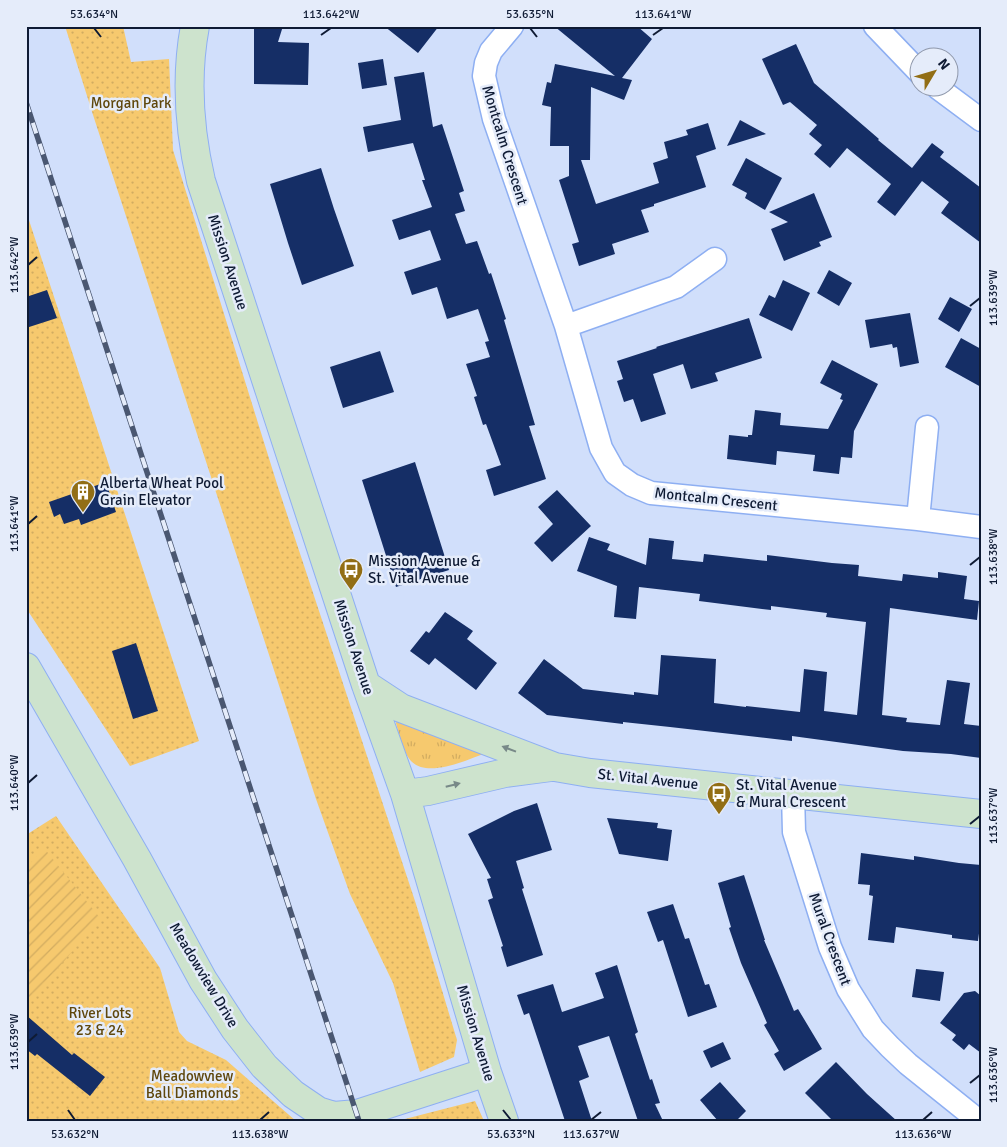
<svg xmlns="http://www.w3.org/2000/svg" width="1007" height="1147" font-family="Signika,sans-serif">
  <defs>
    <pattern id="grass-tufts" width="24" height="20" patternUnits="userSpaceOnUse" patternTransform="scale(1.25)"><rect width="24" height="20" fill="#f6c96e"/><path d="M3 7l-1-3M5 7V3M7 7l1-3M15 17l-1-3M17 17v-4M19 17l1-3" fill="none" stroke="#d2ac60"/></pattern>
    <pattern id="park-dots" width="8" height="8" patternUnits="userSpaceOnUse" patternTransform="scale(1.25)"><rect width="8" height="8" fill="#f6c96e"/><path d="M2 2h.1M6 6h.1" fill="none" stroke="#d2ac60" stroke-width="1.8" stroke-linecap="round"/></pattern>
    <pattern id="garden-furrows" width="10" height="10" patternUnits="userSpaceOnUse" patternTransform="scale(1.25)"><rect width="10" height="10" fill="#f6c96e"/><path d="M-1 1l2-2M0 10L10 0M9 11l2-2" fill="none" stroke="#d2ac60"/></pattern>
  </defs>
  <rect width="100%" height="100%" fill="#d1dffb"/>
  <!-- grass -->
  <path fill="url(#grass-tufts)" d="M397 720 489 752C468 759 423 782 408 757 402 747 399 734 396 723Z"/>
  <!-- park -->
  <path fill="url(#park-dots)" d="M65 26H123L131 62 169 59 173 150 277 484 416 904 457 1040 454 1057 420 1072 393 983 350 894 316 799 94 118Z
    M26 211 199 741 130 766 26 608Z
    M56 816 160 968 179 1032 187 1041 226 1060 296 1121H26V835Z
    M475 1101 484 1121H397Z"/>
  <!-- garden -->
  <path fill="url(#garden-furrows)" d="M44 848 100 918 26 1007V868Z"/>
  <!-- building -->
  <path fill="#152e66" d="M254 26H283L278 42 309 43 308 85 254 84Z
    M384 26H439L418 53Z
    M554 26H637L652 39 622 78 632 80 624 100 591 87 590 160H581L596 204 659 183 653 163 668 158 664 142 688 135 686 130 708 123 716 149 696 156 706 187 654 204V206L641 210 649 232 612 244 615 254 579 266 572 244 579 242 559 180 569 176V146H550L551 107 542 105 547 82 551 83 555 64 615 76Z
    M796 44 814 83 879 139 878 140 912 168 932 143 944 152 940 157 981 188V243L941 213 949 202 922 181 895 216 877 202 891 184 847 148 830 168 814 154 822 145 809 134 817 125 790 102 783 105 762 59Z
    M383 59 387 85 362 89 358 63Z
    M424 72 433 127 442 124 464 191 459 193 465 211 455 214 466 244 477 241 489 274 491 273 506 319 504 320 535 425 529 426 546 479 494 496 486 470 501 465 486 424 483 425 474 397 477 396 466 364 490 357 485 342 489 341 478 309 447 319 437 287 412 295 404 272 441 260 430 230 399 240 392 220 432 207 422 180H425L413 143 368 152 363 127 401 120 394 77Z
    M740 120 766 134 727 146Z
    M746 158 782 178 765 210 745 198 747 193 732 185Z
    M321 168 334 209 354 266 302 285 288 243 270 184Z
    M814 193 832 237 819 242 821 246 784 261 771 229 788 222 769 212Z
    M829 270 852 283 839 306 817 293Z
    M783 280 810 293 792 331 759 315 769 295 775 298Z
    M47 290 57 318 26 328V297Z
    M950 297 972 309 959 332 938 319Z
    M910 313 919 363 900 367 897 347 893 348 892 344 870 348 865 320Z
    M749 318 762 358 715 373 718 381 691 389 683 364 653 374 666 414 641 422 633 399 624 402 617 381 623 379 617 361 657 348 656 347Z
    M961 338 981 349V387L945 367Z
    M380 351 394 392 343 408 330 367Z
    M832 360 878 384 854 431 852 458 841 457 839 474 813 471 815 455 777 451 776 465 727 459 729 435 748 437V435H752L755 410 781 413 780 425 828 429 843 400 840 399 842 394 820 383Z
    M415 462 449 570 396 587 362 480Z
    M106 482 116 512 81 525 79 519 64 524 60 514 54 517 49 502Z
    M557 490 591 526 552 562 534 543 553 524 538 507Z
    M589 537 610 544 607 550 646 565 649 538 674 541 672 559 703 562 704 554 767 561V555L832 563 859 565 858 576 902 581 903 574 938 578V572L967 576 964 599 979 601 977 620 890 608 882 715 907 718 906 722 940 725 947 680 970 683 964 724 981 726V758L951 754 903 751 792 736V741L670 727 623 722V724L547 715 518 693 544 659 583 689 634 695V692L658 695 661 655 716 659 714 703 746 707V706L800 712 804 669 827 672 824 711 857 715 866 622 826 617 827 613 771 606V610L699 601 700 594 639 587 636 619 614 617 617 586 577 571Z
    M445 612 473 631 467 639 497 663 476 690 435 658 429 665 410 651 426 631 429 633Z
    M136 643 158 711 133 719 112 651Z
    M537 803 552 850 516 861 524 888 522 889 543 955 507 967 501 947 503 946 488 900 493 898 487 879 491 878 468 834 514 811Z
    M607 818 658 823 657 828 672 830 668 861 619 854Z
    M861 853 914 860V856L959 863 981 865V918L978 941 952 938V935L896 927 894 943 868 940 873 896 869 895 870 885 858 884Z
    M744 875 765 940H764L794 1011 798 1009 822 1049 784 1071 774 1054 779 1051 764 1025 767 1023 741 963 729 928 731 927 718 883Z
    M673 904 685 939 689 938 705 985 709 984 717 1007 688 1017 663 940 658 942 647 912Z
    M617 965 638 1032 635 1034 650 1080 652 1079 660 1103 655 1104 663 1121H638L609 1036 578 1046 589 1077 579 1081 592 1121H565L529 1013 524 1015 517 995 553 984 562 1012 604 998 595 973Z
    M916 969 944 972 940 1001 912 997Z
    M975 991 981 996V1053L969 1044 964 1050 952 1040 956 1035 940 1023 964 993Z
    M26 1015 72 1055 74 1053 105 1077 90 1096 37 1054 35 1056 26 1049Z
    M723 1042 731 1059 711 1068 703 1051Z
    M836 1062 867 1094 897 1121H833L805 1093Z
    M720 1082 746 1111 736 1121H718L700 1100Z"/>
  <g fill="none" stroke-linecap="round" stroke-linejoin="round">
    <defs>
      <path id="street" d="M512 26 491 51 486 63 484 76 494 119 566 326 601 448 615 473 632 485 651 493 918 519 981 527
        M875 26 920 73
        M938 88 981 120
        M566 326 676 287 715 259
        M918 519 927 427
        M793 794 794 832 830 947 848 989 873 1029 890 1047 908 1064 979 1121"/>
      <path id="secondary" d="M195 26C185 79 189 129 201 181L366 685 405 794 487 1072 504 1121
        M26 667 137 859 203 980 235 1029 264 1066 293 1094 318 1111 334 1116 357 1114 487 1072
        M366 685 401 708 555 767 590 773 981 814
        M405 794 428 791 505 773 551 767"/>
    </defs>
    <!-- street casing -->
    <use href="#street" stroke="#8eaff2" stroke-width="25"/>
    <!-- secondary casing -->
    <use href="#secondary" stroke="#8eaff2" stroke-width="30"/>
    <!-- street -->
    <use href="#street" stroke="#fff" stroke-width="22"/>
    <!-- secondary -->
    <use href="#secondary" stroke="#cde3cd" stroke-width="28"/>
    <defs>
      <path id="rail" d="M26 102 359 1121"/>
    </defs>
    <!-- rail casing -->
    <use href="#rail" stroke="#4a5771" stroke-width="5.5"/>
    <!-- rail -->
    <use href="#rail" stroke="#e5ecfa" stroke-width="4" stroke-dasharray="11" stroke-linecap="butt"/>
  </g>
  <!-- one-way arrows -->
  <defs><path id="oneway-solid" d="M-6-.8H1V-3.2L6.5 0L1 3.2V.8H-6Z" transform="scale(1.25)"/></defs>
  <g fill="#788988">
    <use href="#oneway-solid" transform="translate(509 749) rotate(-159)"/>
    <use href="#oneway-solid" transform="translate(453 785) rotate(-14)"/>
  </g>
  <!-- ticks -->
  <path fill="none" stroke="#0f1b34" stroke-width="2" d="M94 28 101 37M530 28 537 37M321 35 331 28M653 35 663 28M28 265 37 257M970 306 980 298M28 524 37 516M970 565 980 557M28 783 37 775M970 824 980 816M28 1042 37 1034M970 1083 980 1075M68 1110 75 1120M503 1110 511 1120M260 1120 269 1112M591 1120 601 1112M923 1120 932 1112"/>
  <!-- icons -->
  <defs>
    <symbol id="building-pin" viewBox="-11 -11 22 30"><path d="M0 17L-7.5 6A9.5 9.5 0 1 1 7.5 6Z" fill="#926e15" stroke="#e5ecfa"/><path d="M-4-6H4V6H1V3H-1V6H-4ZM-2.5-4.3h1.7v1.8h-1.7ZM.8-4.3h1.7v1.8H.8ZM-2.5-1h1.7V.8h-1.7ZM.8-1h1.7V.8H.8Z" fill="#fff"/></symbol>
    <symbol id="bus-pin" viewBox="-11 -11 22 30"><path d="M0 17L-7.5 6A9.5 9.5 0 1 1 7.5 6Z" fill="#926e15" stroke="#e5ecfa"/><path d="M-5-6H5V4H4V6H2V4H-2V6H-4V4H-5ZM-3.5-4V0h7V-4ZM-3.5 1.2v1.5H-2V1.2ZM2 1.2v1.5H3.5V1.2Z" fill="#fff"/></symbol>
  </defs>
  <g fill-rule="evenodd">
    <use href="#building-pin" x="69" y="478" width="28" height="38"/>
    <use href="#bus-pin" x="337" y="556" width="28" height="38"/>
    <use href="#bus-pin" x="705" y="780" width="28" height="38"/>
  </g>
  <g text-anchor="middle" dominant-baseline="central" stroke-width="5" stroke-linejoin="round" paint-order="stroke">
    <!-- park labels -->
    <g font-size="15" fill="#5f470c" stroke="#e5ecfa">
      <text x="131" y="103">Morgan Park</text>
      <text x="100" y="1013">River Lots<tspan x="100" dy="17">23 &amp; 24</tspan></text>
      <text x="192" y="1076">Meadowview<tspan x="192" dy="17">Ball Diamonds</tspan></text>
    </g>
    <!-- street labels -->
    <g font-size="15" fill="#0f1b34" stroke="#e5ecfa">
      <text transform="translate(505 145) rotate(73)">Montcalm Crescent</text>
      <text transform="translate(228 262) rotate(72)">Mission Avenue</text>
      <text transform="translate(716 499) rotate(6)">Montcalm Crescent</text>
      <text transform="translate(354 647) rotate(72)">Mission Avenue</text>
      <text transform="translate(648 779) rotate(6)">St. Vital Avenue</text>
      <text transform="translate(830 939) rotate(70)">Mural Crescent</text>
      <text transform="translate(204 975) rotate(59)">Meadowview Drive</text>
      <text transform="translate(476 1033) rotate(73)">Mission Avenue</text>
    </g>
    <!-- poi labels -->
    <g font-size="15" fill="#0f1b34" stroke="#e5ecfa" text-anchor="start">
      <text x="100" y="483">Alberta Wheat Pool<tspan x="100" dy="17">Grain Elevator</tspan></text>
      <text x="368" y="561">Mission Avenue &amp;<tspan x="368" dy="17">St. Vital Avenue</tspan></text>
      <text x="736" y="785">St. Vital Avenue<tspan x="736" dy="17">&amp; Mural Crescent</tspan></text>
    </g>
  </g>
  <!-- border -->
  <rect width="1007" height="1147" fill="none" stroke="#e5ecfa" stroke-width="55"/>
  <!-- north arrow -->
  <g transform="translate(934 72) rotate(52)"><circle r="24" fill="#e5ecfa" stroke="#8f98ab"/>
  <path d="M0-4L9 19L0 12L-9 19Z" fill="#926e15"/>
  <text y="-8" font-size="14" font-weight="bold" text-anchor="middle" fill="#0f1b34">N</text>
  </g>
  <rect x="28" y="28" width="952" height="1092" fill="none" stroke="#0f1b34" stroke-width="2"/>
  <g font-size="12" text-anchor="middle" fill="#0f1b34">
    <text x="94" y="18">53.634°N</text>
    <text x="331" y="18">113.642°W</text>
    <text x="530" y="18">53.635°N</text>
    <text x="663" y="18">113.641°W</text>
    <text transform="translate(14 265) rotate(-90)" y="4">113.642°W</text>
    <text transform="translate(993 298) rotate(-90)" y="4">113.639°W</text>
    <text transform="translate(14 524) rotate(-90)" y="4">113.641°W</text>
    <text transform="translate(993 557) rotate(-90)" y="4">113.638°W</text>
    <text transform="translate(14 783) rotate(-90)" y="4">113.640°W</text>
    <text transform="translate(993 816) rotate(-90)" y="4">113.637°W</text>
    <text transform="translate(14 1042) rotate(-90)" y="4">113.639°W</text>
    <text transform="translate(993 1075) rotate(-90)" y="4">113.636°W</text>
    <text x="75" y="1138">53.632°N</text>
    <text x="260" y="1138">113.638°W</text>
    <text x="511" y="1138">53.633°N</text>
    <text x="591" y="1138">113.637°W</text>
    <text x="923" y="1138">113.636°W</text>
  </g>
</svg>
